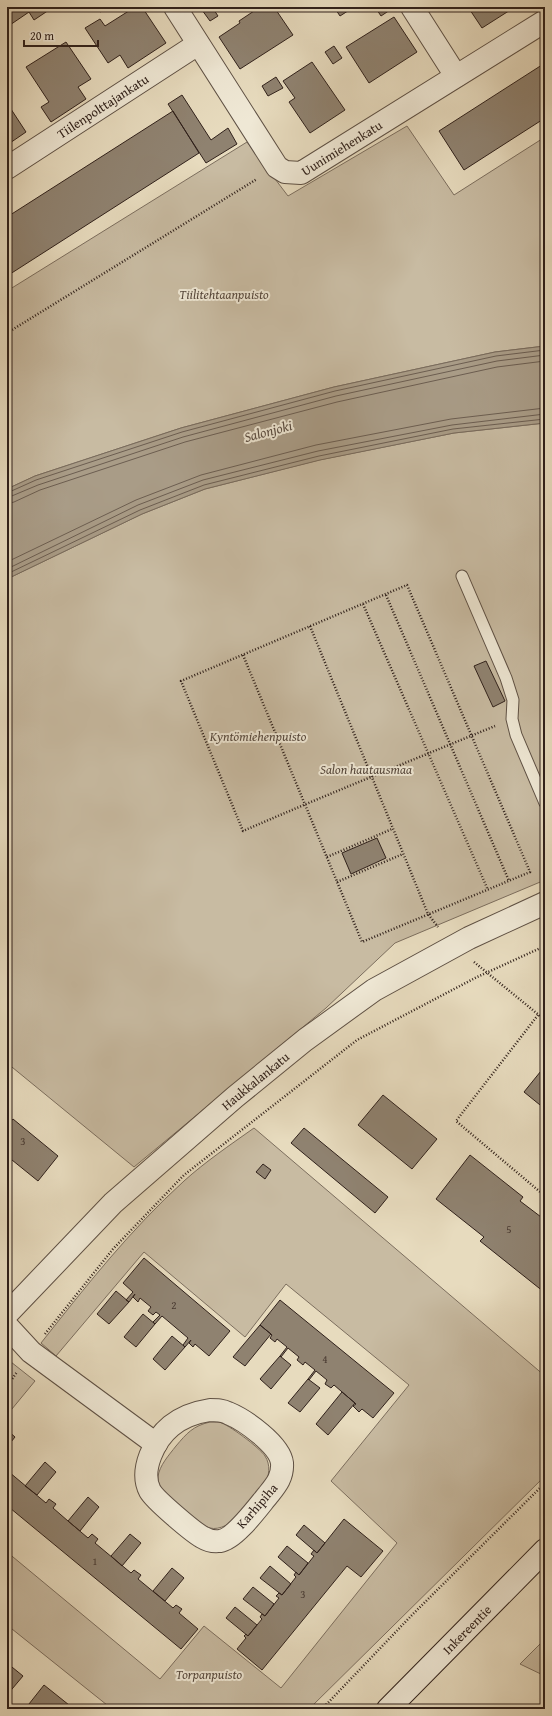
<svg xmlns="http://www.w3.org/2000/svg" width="552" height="1716" font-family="'Gentium Book Plus',serif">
  <rect width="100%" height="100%" fill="#e7dbbe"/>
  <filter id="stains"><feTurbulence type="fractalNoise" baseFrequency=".005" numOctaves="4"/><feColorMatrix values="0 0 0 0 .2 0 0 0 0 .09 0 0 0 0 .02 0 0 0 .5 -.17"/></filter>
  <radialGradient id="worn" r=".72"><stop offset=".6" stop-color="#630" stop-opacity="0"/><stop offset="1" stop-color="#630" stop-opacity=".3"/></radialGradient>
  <!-- green -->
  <path fill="#c8bba2" stroke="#7c6e5e" d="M407 126 454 195 545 137V346L495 352 334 387 181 428 35 476 7 489V291L247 142 288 196Z
    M545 423V880L395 943 326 1008 134 1167 7 1063V579L142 514 205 489 319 460 454 433Z
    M254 1128 545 1376V1476L309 1709H112L7 1625V1552L160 1679 204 1626 281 1688 397 1543 331 1481 409 1385 286 1284 245 1337 144 1252 56 1356 41 1343C86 1286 130 1230 184 1181 205 1162 230 1145 254 1128Z
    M7 1361 11 1362 35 1381 7 1415Z
    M210 1422C212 1422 216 1422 219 1422 228 1424 260 1448 265 1456 271 1465 269 1476 265 1485 259 1501 228 1533 210 1528 196 1525 156 1494 158 1477 159 1466 169 1455 176 1446 187 1433 193 1426 210 1422Z
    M545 1639V1676L520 1664Z"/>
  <!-- water -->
  <path fill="#a99c87" stroke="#796b5c" d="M545 346V423L454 433 320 460 205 489 142 514 7 579V489L35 476 181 428 334 387 495 352Z"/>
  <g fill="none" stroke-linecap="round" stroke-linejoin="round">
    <!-- shore -->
    <path stroke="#6c5e51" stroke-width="1" d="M7 493 36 480 182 432 335 391 496 356 545 350
      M7 498 38 485 183 437 336 396 497 361 545 355
      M7 504 14 502 40 490 185 442 337 402 497 367 545 361
      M7 562 136 500 201 475 316 445 451 419 545 408
      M7 569 138 505 203 480 318 451 452 425 545 414
      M7 574 140 510 204 485 319 456 453 429 545 419"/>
  </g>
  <!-- building -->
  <path fill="#8f8270" stroke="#30211b" d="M7 7H47L49 10 34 20 29 12 7 27Z
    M96 7H107V8L100 12Z
    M135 7H142L166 43 128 68 120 55 108 63 85 28 100 19 105 26Z
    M206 7H212L218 16 210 21 202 10Z
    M260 7H274L293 35 240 69 219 37 240 23 239 21Z
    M331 7H354L340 16 334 7 332 9Z
    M375 7H389L390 10 381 16Z
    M468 7H515L482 28Z
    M394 17 417 52 369 83 346 47Z
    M66 42 91 79 78 87 86 99 51 122 41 107 49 102 26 67Z
    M334 46 342 58 333 64 325 52Z
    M312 62 345 110 310 133 289 102 295 98 283 81Z
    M545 63V118L464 170 439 131Z
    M276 77 283 88 268 96 262 86Z
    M182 95 211 140 228 128 237 144 206 163 168 104Z
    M7 103 26 132 7 145Z
    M173 111 199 153 7 276V217Z
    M486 661 505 701 493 707 474 666Z
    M377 838 386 858 351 874 342 853Z
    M545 1066V1109L524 1092Z
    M383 1095 437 1139 412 1169 358 1125Z
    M13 1119 58 1156 38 1181 12 1160 7 1166V1126Z
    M304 1128 388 1197 375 1213 291 1143Z
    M470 1155 523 1197 520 1201 545 1220 544 1292 480 1241 484 1237 436 1199Z
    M263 1164 271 1170 265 1179 256 1172Z
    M144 1258 230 1331 209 1356 195 1344 193 1347 189 1343 191 1340 185 1347 183 1345 188 1338 162 1316 155 1324 153 1322 160 1315 156 1312 153 1315 148 1311 151 1307 140 1298 138 1302 133 1297 135 1294 129 1302 126 1300 133 1292 123 1283Z
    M116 1291 129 1302 109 1324 97 1314Z
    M280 1300 394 1393 373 1418 362 1409 359 1412 353 1406 356 1404 334 1385 331 1388 325 1384 327 1380 316 1371 309 1380 308 1379 315 1370 305 1362 303 1365 297 1360 299 1357 288 1348 281 1357 280 1356 287 1347 277 1339 275 1342 270 1338 272 1335 260 1325Z
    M143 1314 155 1324 136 1347 124 1337Z
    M260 1325 271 1334 245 1366 233 1357Z
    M172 1336 185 1347 165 1370 153 1359Z
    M280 1356 291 1365 271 1389 260 1379Z
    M308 1379 320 1388 300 1412 288 1403Z
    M342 1392 355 1403 328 1435 316 1424Z
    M7 1430 15 1437 7 1447Z
    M45 1462 56 1472 37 1495 25 1486Z
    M7 1465 12 1469 9 1472 46 1503 49 1499 56 1504 53 1508 68 1521 88 1538 92 1534 98 1539 95 1543 131 1573 134 1570 141 1575 138 1579 173 1608 176 1605 182 1609 179 1613 198 1629 181 1649 10 1508 7 1512Z
    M88 1497 99 1507 80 1531 68 1521Z
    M344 1519 383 1551 361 1577 347 1566 262 1670 237 1649 246 1638 244 1636 246 1634 248 1636 262 1619 260 1617 262 1614 265 1616 279 1598 276 1596 279 1593 282 1595 296 1577 294 1575 296 1572 299 1575 314 1556 311 1554 314 1550 317 1553Z
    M304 1525 325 1543 317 1553 296 1535Z
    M130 1534 141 1543 122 1566 111 1556Z
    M287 1546 308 1563 299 1575 278 1557Z
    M270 1566 291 1584 282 1595 260 1578Z
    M172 1568 184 1578 165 1601 153 1591Z
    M253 1587 274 1604 265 1616 243 1599Z
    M235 1607 257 1625 248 1636 226 1618Z
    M7 1663 23 1676 7 1695Z
    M44 1685 74 1709H25Z"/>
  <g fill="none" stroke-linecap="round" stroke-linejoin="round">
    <defs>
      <path id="lane" d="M462 576 506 678 513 700 512 719 516 735 545 803"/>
      <g id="street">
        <path id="s1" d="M175 7 277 167 285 172 301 173 545 21"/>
        <path d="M412 7 456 76"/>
        <path id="s2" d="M7 168 198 44"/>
        <path id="s3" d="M7 1314 113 1203 235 1097 305 1040 374 990 469 938 545 903"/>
        <path d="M7 1326 31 1352 156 1444"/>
        <path d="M210 1410C217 1410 222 1410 228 1413 245 1420 280 1445 282 1463 283 1477 276 1485 268 1495 258 1507 235 1539 220 1541 214 1542 207 1540 202 1537 193 1532 155 1500 150 1491 139 1470 155 1439 171 1426 182 1417 197 1412 210 1410Z"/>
      </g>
      <g id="secondary">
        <path id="s4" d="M388 1709 545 1550"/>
      </g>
    </defs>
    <!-- lane casing -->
    <use href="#lane" stroke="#5e5044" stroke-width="13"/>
    <!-- street casing -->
    <use href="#street" stroke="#5e5044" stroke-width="24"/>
    <!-- secondary casing -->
    <use href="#secondary" stroke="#30211b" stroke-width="24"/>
    <!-- path -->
    <path stroke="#30211b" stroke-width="2.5" stroke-dasharray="1 2" stroke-linecap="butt" d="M7 333 257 179
      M386 595 509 881
      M363 604 488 890
      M310 626 428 914 438 927
      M243 655 362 942 530 872 407 585 181 681 243 831C326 795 410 761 495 726
      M327 857 392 829
      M337 882 403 854
      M474 962 545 1020
      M538 1015 456 1121 545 1196
      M45 1334 113 1249 184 1175 357 1040 477 977 545 946
      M7 1386 17 1372
      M322 1709 411 1616 545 1483"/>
    <!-- lane -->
    <use href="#lane" stroke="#efe8d5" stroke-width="11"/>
    <!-- street -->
    <use href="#street" stroke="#efe8d5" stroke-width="22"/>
    <!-- secondary -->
    <use href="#secondary" stroke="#efe8d5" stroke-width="22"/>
  </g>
  <g text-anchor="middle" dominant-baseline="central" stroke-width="4" stroke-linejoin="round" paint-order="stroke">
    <!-- number labels -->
    <g font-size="11" fill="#483930">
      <text x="23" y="1141">3</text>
      <text x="509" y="1229">5</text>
      <text x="174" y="1305">2</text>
      <text x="325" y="1359">4</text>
      <text x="95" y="1561">1</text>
      <text x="303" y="1594">3</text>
    </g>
    <!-- street labels -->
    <g font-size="13" fill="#30211b" stroke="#efe8d5">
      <text stroke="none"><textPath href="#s2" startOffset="114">Tiilenpolttajankatu</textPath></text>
      <text stroke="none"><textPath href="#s1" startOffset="263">Uunimiehenkatu</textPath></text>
      <text stroke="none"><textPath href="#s3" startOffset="341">Haukkalankatu</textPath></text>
      <text transform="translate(257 1506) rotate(-49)">Karhipiha</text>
      <text stroke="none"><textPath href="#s4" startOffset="112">Inkereentie</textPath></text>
    </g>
    <!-- park labels -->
    <g font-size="13" font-style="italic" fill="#56483d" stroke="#efe8d5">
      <text x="224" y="294">Tiilitehtaanpuisto</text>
      <text x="258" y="736">Kyntömiehenpuisto</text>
      <text x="366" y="769">Salon hautausmaa</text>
      <text x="209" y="1674">Torpanpuisto</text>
    </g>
    <!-- water labels -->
    <g font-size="14" font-style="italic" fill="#5a4c41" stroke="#efe8d5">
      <text transform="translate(268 431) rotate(-15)">Salonjoki</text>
    </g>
  </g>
  <!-- margin -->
  <rect width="552" height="1716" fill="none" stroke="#e7dbbe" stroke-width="24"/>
  <rect x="8" y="8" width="536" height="1700" fill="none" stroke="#30211b" stroke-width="2"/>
  <rect x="12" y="12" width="528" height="1692" fill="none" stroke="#30211b"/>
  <!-- scale -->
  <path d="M24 40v6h74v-6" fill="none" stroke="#30211b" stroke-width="2"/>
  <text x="30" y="40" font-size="12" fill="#30211b" stroke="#efe8d5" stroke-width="3" paint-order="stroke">20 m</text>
  <rect width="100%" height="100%" filter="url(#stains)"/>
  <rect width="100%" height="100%" fill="url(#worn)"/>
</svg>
